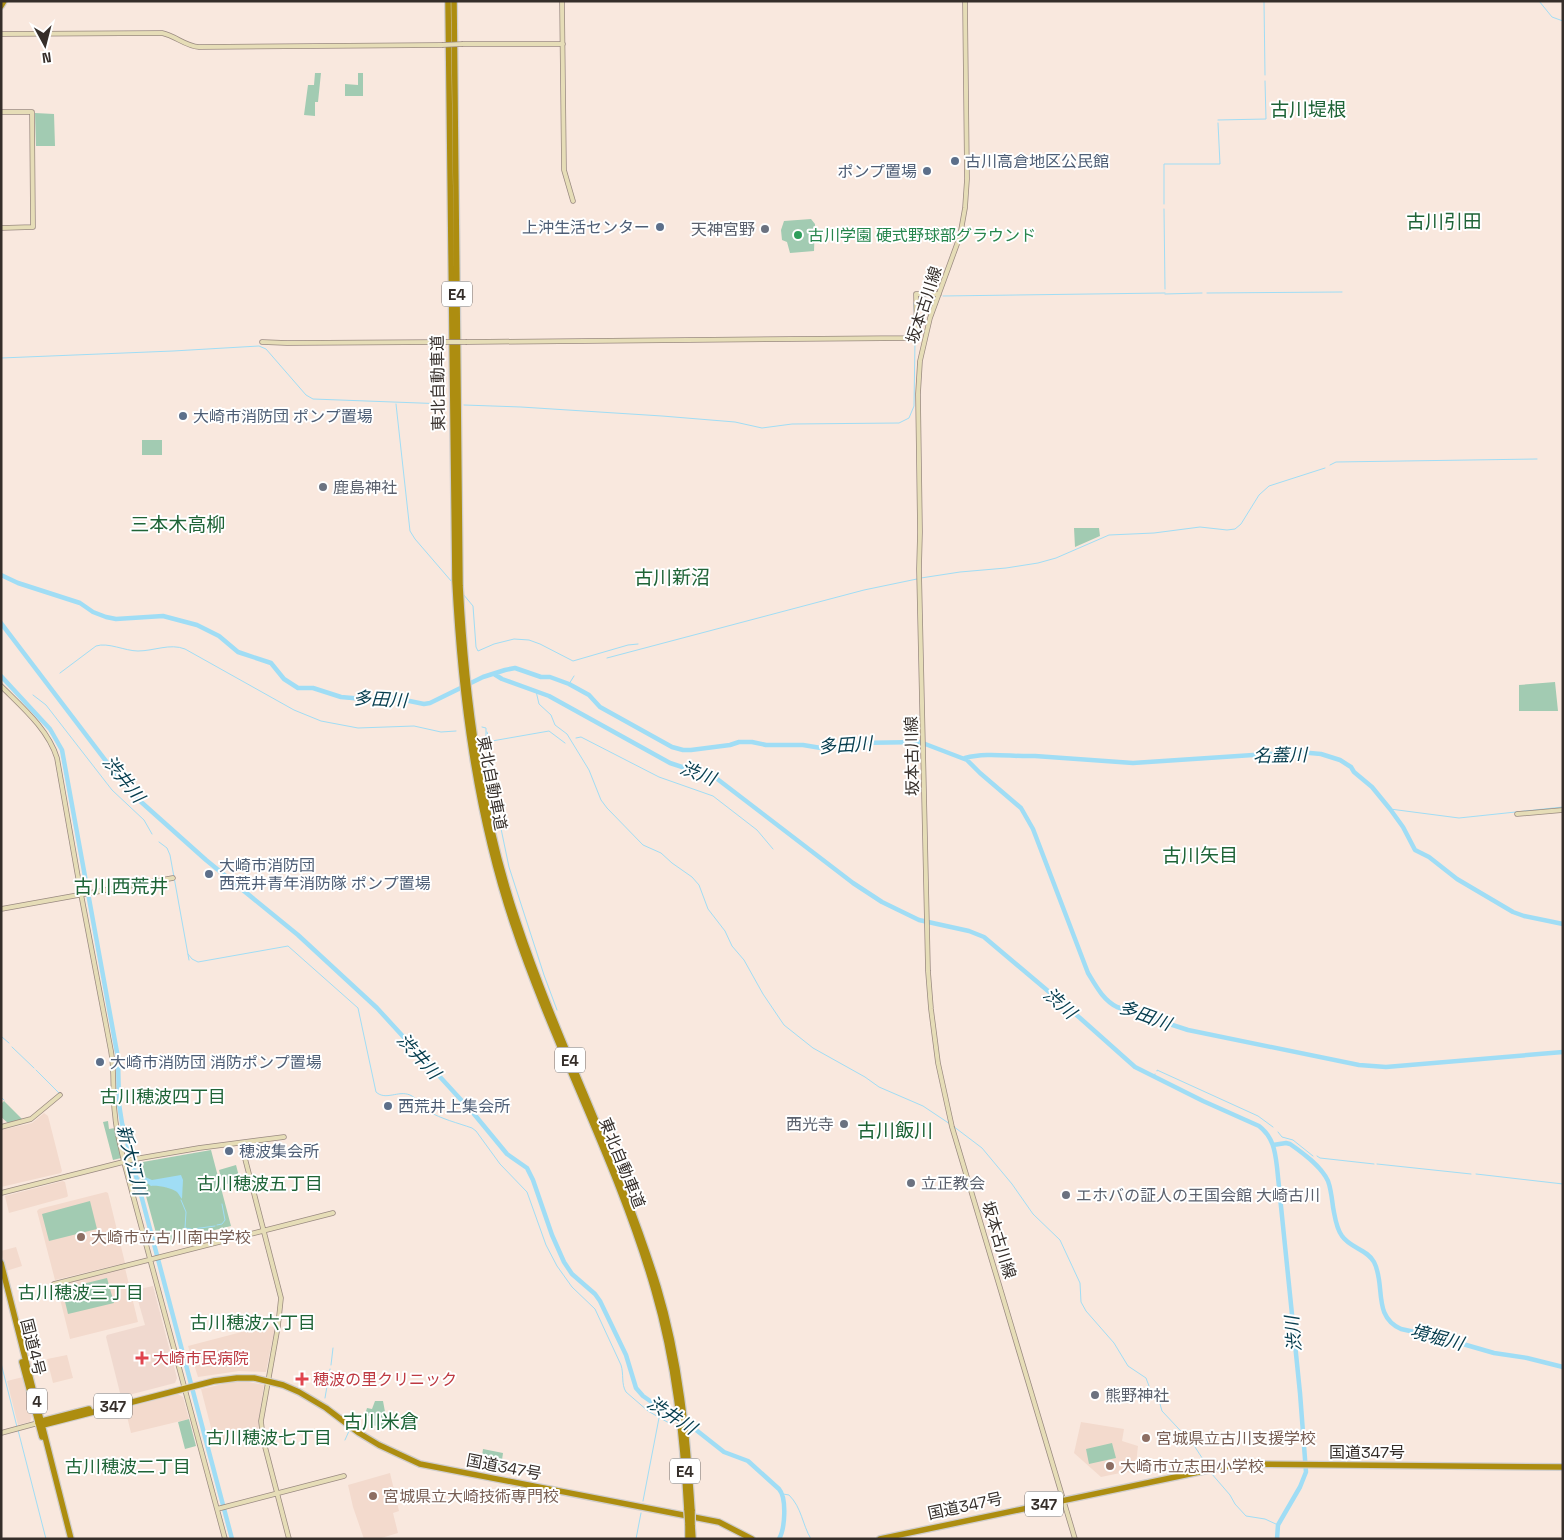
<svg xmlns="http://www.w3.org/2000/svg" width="1564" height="1540" font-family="'Space Grotesk','Noto Sans JP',sans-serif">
  <rect width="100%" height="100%" fill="#f9e8de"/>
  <!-- built -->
  <path fill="#f3dacd" d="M44 1113 48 1116 62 1171 61 1173 1 1187V1130L32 1123Z
    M63 1181 65 1182 68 1196 67 1197 9 1213 5 1196Z
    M106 1192 108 1193 125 1263 55 1280 37 1211 39 1209Z
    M16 1247 22 1266 6 1271 1 1251Z
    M125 1268 138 1322 70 1339 57 1287 58 1285Z
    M265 1326 275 1327 266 1372 239 1371 198 1377 188 1346Z
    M67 1355 73 1378 53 1383 47 1359Z
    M23 1377 32 1416 30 1422 18 1425 7 1381Z
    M232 1382H249L264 1385 259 1418 258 1432 215 1443 201 1389Z
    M178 1394 183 1397 189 1419 131 1433 125 1408Z
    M1081 1422 1124 1429 1122 1441 1138 1446 1135 1473 1125 1472 1101 1477 1074 1453Z
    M390 1473 399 1511 393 1513 398 1533 378 1539H364L353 1507 348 1485Z"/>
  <!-- medical -->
  <path fill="#f0d9cf" d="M153 1286 177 1378 175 1383 121 1397 106 1337 107 1335 145 1325 135 1290Z"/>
  <!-- green -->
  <path fill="#a2cbb2" d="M315 73H321L318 102H315V116L304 115 308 85H314Z
    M358 73H363V96H345V84L358 85Z
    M35 113 54 114 55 146H36Z
    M811 219 815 224 814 251 790 253 787 242 782 240 781 230 784 221Z
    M142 440H162V455H142Z
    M1074 528H1099L1100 536 1075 547Z
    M1555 682 1558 711H1519V685Z
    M4 1101 23 1120 8 1123 1 1117V1104Z
    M108 1121 109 1129 115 1128 121 1158 113 1160 103 1122Z
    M211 1150 231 1226 159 1244 137 1163Z
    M236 1165 241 1184 236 1185 235 1182 223 1185 219 1170Z
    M90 1201 97 1229 49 1241 42 1214Z
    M107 1278 114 1303 68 1314 62 1289Z
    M375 1401H383L388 1428 371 1425 372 1417 365 1415 367 1408 372 1409Z
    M189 1419 196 1446 185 1449 178 1422Z
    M1112 1443 1116 1458 1089 1464 1086 1449Z
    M483 1449 503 1453 501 1467 481 1463Z"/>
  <!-- water -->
  <path fill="#a0ddf5" d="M181 1175 183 1180 182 1199C180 1197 179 1194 177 1192 172 1188 157 1185 151 1186L143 1180 145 1177 152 1180Z"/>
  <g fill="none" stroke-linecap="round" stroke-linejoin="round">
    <!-- stream -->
    <path stroke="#a0ddf5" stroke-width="1" d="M1264 1 1265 75
      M1539 1 1552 17 1563 21
      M1218 120 1266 119 1265 81
      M1164 204V164H1220L1218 123
      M1164 209 1165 289
      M1207 293 1342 292
      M1165 294 1202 293
      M943 296 1165 293
      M921 297 932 296
      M914 303 915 333
      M1 358 173 351 259 346 266 349 306 395 313 399 446 404
      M396 404 410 531 415 539 452 582
      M464 405 521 407 662 416 735 422 762 428 792 424 899 423 909 418 914 406 915 340
      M1330 465 1336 462 1537 459
      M921 578 960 572 1006 568 1038 563 1056 558 1109 535 1154 533 1200 527 1227 530 1235 529 1241 524 1259 495 1269 486 1325 468
      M463 594 473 606 476 647 478 651 494 644 514 639 529 640 540 644 573 661 628 645 638 644
      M607 658 864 590 917 579
      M60 673 96 646C108 642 125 651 138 651 154 651 170 643 185 649L294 710 321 721 358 728 414 726 441 732 456 731
      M569 684 574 676
      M536 691 539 704 551 715 555 725 567 734 589 770 601 800 607 808 643 845 661 853 672 863 692 877 699 885 708 909 725 931 732 946 744 960 763 994 784 1025 813 1048 865 1077 879 1087 923 1106 950 1124
      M33 695 46 705 112 790 144 820 152 834
      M482 727 486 728V742L490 776 509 867 544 975 557 1010
      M487 732 489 739 492 741 549 731 565 743
      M576 738 581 737 659 777 713 796 757 830 773 849
      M1390 809 1459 818 1563 807
      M159 842 167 848 170 855 189 960
      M188 954 192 959 198 962 288 946 358 1008 376 1092C386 1101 398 1090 410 1095 417 1098 421 1106 428 1111 441 1119 458 1123 472 1128L476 1131 500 1164 527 1192 546 1245 557 1266 572 1287 595 1309 621 1365C624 1374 621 1384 626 1392L648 1411 669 1423
      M2 1037 9 1043
      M12 1047 34 1068
      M36 1070 59 1093
      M1157 1071V1070L1258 1116 1273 1127
      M1154 1077 1155 1074
      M1 1097 4 1100
      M953 1126 982 1148 1012 1184 1033 1214 1060 1240 1080 1283 1081 1302 1086 1311 1114 1343 1128 1366 1146 1378 1152 1394 1160 1404 1162 1411 1193 1444 1208 1467
      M1278 1132 1282 1137 1293 1140 1313 1156
      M1317 1156 1320 1158 1374 1164
      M1377 1164 1471 1174
      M1476 1174 1563 1184
      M137 1178H144
      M181 1200 186 1212 185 1228 191 1229
      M217 1225 222 1224 225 1220 222 1204
      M193 1229 215 1226
      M1 1363 17 1427
      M331 1365 333 1348
      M325 1398 330 1369
      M18 1430 46 1539
      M345 1440 349 1431
      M1211 1473 1230 1495 1235 1504 1246 1516 1265 1519 1278 1525
      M783 1494 789 1495C802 1508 802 1524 811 1539
      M643 1501 659 1418
      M636 1539 641 1513"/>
    <!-- river -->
    <path stroke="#a0ddf5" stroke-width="4.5" d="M1 575 18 583 80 603 93 612 106 617 116 619 163 616 197 625 219 636 238 652 271 663 284 679 298 688H313L341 697 363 699 390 697 424 704 430 703 483 677 505 670 515 668 541 677H550L569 684 589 695 600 707 672 747 683 750H691L730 745 739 742H752L766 745H803L827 749 857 743 920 742 967 760 980 773 1021 808 1033 829 1088 973C1096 986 1103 1000 1117 1007L1188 1030 1359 1065 1386 1067 1563 1052
      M1 623 112 769 140 801 206 860 298 935 377 1008 474 1114 507 1154 527 1168 533 1180 552 1235 564 1262 572 1274 595 1294 600 1301 626 1355 636 1388 643 1396 676 1419 686 1422 724 1452 748 1461 779 1489C787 1498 785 1529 779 1539
      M494 674 502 679 549 696 670 763 716 778 853 883 882 902 919 920 969 931 984 937 1080 1018 1135 1067 1203 1101 1259 1126C1273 1137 1275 1150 1277 1167L1300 1393 1306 1472 1300 1487 1278 1525 1277 1539
      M1 676 50 729 62 750 118 1058 119 1104 122 1123 232 1539
      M965 758C987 752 1012 757 1035 756L1133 763 1299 752 1321 754 1340 760 1351 767 1354 772 1372 787 1390 809 1403 827 1415 850 1429 857 1457 879 1513 912 1524 916 1563 924
      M1273 1145 1286 1143 1290 1144C1303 1153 1321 1166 1328 1181 1331 1189 1332 1199 1333 1207 1335 1217 1336 1228 1342 1236 1350 1248 1367 1249 1374 1262 1386 1285 1372 1316 1401 1329L1442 1338 1494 1353 1527 1358 1563 1367"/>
    <defs>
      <path id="secondary" d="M562 1 564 170 573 201
        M965 1 967 179 965 208 960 236 930 318 920 361 918 394 920 532 919 569 928 971 931 1009 938 1063 952 1127 1075 1539
        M1 34 162 33C176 36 185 46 199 47L442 45
        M463 44H563
        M1 112H32L33 227 1 228
        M262 342 287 343 445 342
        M467 342 912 338 916 336 917 333 916 294H939
        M1 686C22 707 48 729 57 758L81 894 111 1051C115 1072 112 1094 115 1115 116 1131 121 1147 124 1162L225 1539
        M1517 814 1563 810
        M1 909 173 878
        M1 1127 31 1119 60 1095
        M241 1143 281 1298 278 1326 261 1421 263 1439 289 1539
        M1 1193 135 1159 199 1148 284 1137
        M54 1284 333 1213
        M1 1433 38 1423
        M217 1509 344 1476"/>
      <path id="highway" d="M448 1 455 581C461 697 476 813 513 924 554 1048 618 1164 654 1290 675 1362 683 1436 687 1510
        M454 1 460 586C466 701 481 814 518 923 559 1046 620 1163 658 1287 680 1360 687 1435 692 1511
        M1 6 4 1
        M1 1263 71 1539
        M22 1362 42 1437
        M38 1423 43 1425 214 1381 237 1378H254L283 1385 299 1392 326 1408 359 1433 379 1445 420 1464 719 1522 752 1539
        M38 1423 42 1421 89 1409
        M688 1524V1539
        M692 1525 693 1539
        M880 1539 1223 1467 1245 1464 1563 1467"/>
    </defs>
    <!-- secondary casing -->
    <use href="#secondary" stroke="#9a8a81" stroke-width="5.5"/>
    <!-- highway casing -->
    <use href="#highway" stroke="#cfcdcc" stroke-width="8"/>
    <!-- secondary -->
    <use href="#secondary" stroke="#e6ddb7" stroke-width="4"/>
    <!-- highway -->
    <use href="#highway" stroke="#ad8d10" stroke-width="5.5"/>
    <defs>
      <path id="secondary-bridge" d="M442 45 463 44
        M445 342H467"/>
      <path id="highway-bridge" d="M687 1510 688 1524
        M692 1511V1525"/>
    </defs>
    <!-- secondary-bridge casing -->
    <use href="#secondary-bridge" stroke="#9a8a81" stroke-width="5.5" stroke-linecap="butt"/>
    <!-- highway-bridge casing -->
    <use href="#highway-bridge" stroke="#cfcdcc" stroke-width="8" stroke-linecap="butt"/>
    <!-- secondary-bridge -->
    <use href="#secondary-bridge" stroke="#e6ddb7" stroke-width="4"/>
    <!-- highway-bridge -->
    <use href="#highway-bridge" stroke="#ad8d10" stroke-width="5.5"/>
  </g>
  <!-- markers -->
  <g fill="#5c6f8a" stroke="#fff" stroke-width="2">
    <circle cx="955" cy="161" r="5"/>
    <circle cx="927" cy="171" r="5"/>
    <circle cx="660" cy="227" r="5"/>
    <circle cx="183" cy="416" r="5"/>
    <circle cx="209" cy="874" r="5"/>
    <circle cx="100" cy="1062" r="5"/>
    <circle cx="388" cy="1106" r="5"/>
    <circle cx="229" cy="1151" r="5"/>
  </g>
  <g fill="#6b7280" stroke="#fff" stroke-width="2">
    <circle cx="765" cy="229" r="5"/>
    <circle cx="323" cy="487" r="5"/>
    <circle cx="844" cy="1124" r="5"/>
    <circle cx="911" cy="1183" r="5"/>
    <circle cx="1066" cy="1195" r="5"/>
    <circle cx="1095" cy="1395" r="5"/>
  </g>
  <circle fill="#2e9e5b" stroke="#fff" stroke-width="2" cx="798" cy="235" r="5"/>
  <g fill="#8d6e63" stroke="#fff" stroke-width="2">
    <circle cx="81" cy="1237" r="5"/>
    <circle cx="1146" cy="1438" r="5"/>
    <circle cx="1110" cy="1466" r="5"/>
    <circle cx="373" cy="1496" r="5"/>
  </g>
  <g fill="#e0444e" stroke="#fff" stroke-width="2">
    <path d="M139.5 1350.5h5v5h5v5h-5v5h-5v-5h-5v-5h5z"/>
    <path d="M299.5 1371.5h5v5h5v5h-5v5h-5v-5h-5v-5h5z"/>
  </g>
  <g text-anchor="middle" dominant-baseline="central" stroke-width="4" stroke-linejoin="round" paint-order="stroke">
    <!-- shield labels -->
    <g fill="#fff" stroke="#726d6a" stroke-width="1">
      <rect x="442" y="281.5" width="30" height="25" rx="4"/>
      <rect x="555" y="1047.5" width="30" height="25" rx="4"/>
      <rect x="27" y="1388.5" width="20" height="25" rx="4"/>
      <rect x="94" y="1393.5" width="38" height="25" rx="4"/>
      <rect x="670" y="1458.5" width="30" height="25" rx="4"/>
      <rect x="1025" y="1491.5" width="38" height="25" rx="4"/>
    </g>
    <g font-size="15" font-weight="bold" fill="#352e2a">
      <text x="457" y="294">E4</text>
      <text x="570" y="1060">E4</text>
      <text x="37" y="1401">4</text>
      <text x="113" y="1406">347</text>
      <text x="685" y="1471">E4</text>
      <text x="1044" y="1504">347</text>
    </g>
    <!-- service labels -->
    <g font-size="16" fill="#4e5e75" stroke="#fff" text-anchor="start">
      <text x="965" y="161">古川高倉地区公民館</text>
      <text x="917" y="171" text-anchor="end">ポンプ置場</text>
      <text x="650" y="227" text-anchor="end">上沖生活センター</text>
      <text x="193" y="416">大崎市消防団 ポンプ置場</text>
      <text x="219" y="865">大崎市消防団<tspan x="219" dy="18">西荒井青年消防隊 ポンプ置場</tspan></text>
      <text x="110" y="1062">大崎市消防団 消防ポンプ置場</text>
      <text x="398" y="1106">西荒井上集会所</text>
      <text x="239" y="1151">穂波集会所</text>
    </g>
    <!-- worship labels -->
    <g font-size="16" fill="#5b616d" stroke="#fff" text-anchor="start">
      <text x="755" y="229" text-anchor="end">天神宮野</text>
      <text x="333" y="487">鹿島神社</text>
      <text x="834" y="1124" text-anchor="end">西光寺</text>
      <text x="921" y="1183">立正教会</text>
      <text x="1076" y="1195">エホバの証人の王国会館 大崎古川</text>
      <text x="1105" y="1395">熊野神社</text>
    </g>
    <!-- leisure labels -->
    <g font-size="16" fill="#27864d" stroke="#fff" text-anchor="start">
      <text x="808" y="235">古川学園 硬式野球部グラウンド</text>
    </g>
    <!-- street labels -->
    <g font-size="16" fill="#352e2a" stroke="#fff">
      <text transform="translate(924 305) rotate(-72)">坂本古川線</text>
      <text transform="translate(438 383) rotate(-91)">東北自動車道</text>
      <text transform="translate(912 756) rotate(-91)">坂本古川線</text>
      <text transform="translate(492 783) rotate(79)">東北自動車道</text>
      <text transform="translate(622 1163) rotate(68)">東北自動車道</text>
      <text transform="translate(999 1240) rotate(73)">坂本古川線</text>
      <text transform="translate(33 1347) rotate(76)">国道4号</text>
      <text x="1367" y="1452">国道347号</text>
      <text transform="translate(504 1467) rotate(11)">国道347号</text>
      <text transform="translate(965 1506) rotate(-12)">国道347号</text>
    </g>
    <!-- education labels -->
    <g font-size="16" fill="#785e54" stroke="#fff" text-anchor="start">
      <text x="91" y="1237">大崎市立古川南中学校</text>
      <text x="1156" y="1438">宮城県立古川支援学校</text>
      <text x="1120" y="1466">大崎市立志田小学校</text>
      <text x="383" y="1496">宮城県立大崎技術専門校</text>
    </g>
    <!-- health labels -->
    <g font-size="16" fill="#be3a42" stroke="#fff" text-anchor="start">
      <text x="153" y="1358">大崎市民病院</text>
      <text x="313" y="1379">穂波の里クリニック</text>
    </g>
    <!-- water labels -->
    <g font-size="18" font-style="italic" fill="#063d4e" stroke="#fff">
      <text transform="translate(380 699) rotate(3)">多田川</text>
      <text transform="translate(845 745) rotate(-4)">多田川</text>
      <text transform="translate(1280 755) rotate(-1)">名蓋川</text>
      <text transform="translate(698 773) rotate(21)">渋川</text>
      <text transform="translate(124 779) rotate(51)">渋井川</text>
      <text transform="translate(1060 1003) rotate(41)">渋川</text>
      <text transform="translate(1145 1015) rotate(20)">多田川</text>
      <text transform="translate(419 1056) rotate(48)">渋井川</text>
      <text transform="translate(132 1160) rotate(76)">新大江川</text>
      <text transform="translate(1293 1334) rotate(-95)">渋川</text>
      <text transform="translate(1437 1337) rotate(15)">境堀川</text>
      <text transform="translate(672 1415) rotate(33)">渋井川</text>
    </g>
    <!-- neighbourhood labels -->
    <g font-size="18" fill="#1f6437" stroke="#fff">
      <text x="163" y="1096">古川穂波四丁目</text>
      <text x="260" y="1183">古川穂波五丁目</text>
      <text x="81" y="1292">古川穂波三丁目</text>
      <text x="253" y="1322">古川穂波六丁目</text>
      <text x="269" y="1437">古川穂波七丁目</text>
      <text x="128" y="1466">古川穂波二丁目</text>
    </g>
    <!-- quarter labels -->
    <g font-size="19" fill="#1f6437" stroke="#fff">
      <text x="1308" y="109">古川堤根</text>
      <text x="1444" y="221">古川引田</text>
      <text x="178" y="524">三本木高柳</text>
      <text x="672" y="577">古川新沼</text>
      <text x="1200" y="855">古川矢目</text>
      <text x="121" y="886">古川西荒井</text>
      <text x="895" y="1130">古川飯川</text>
      <text x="381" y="1421">古川米倉</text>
    </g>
  </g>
  <!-- border -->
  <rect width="1564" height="1540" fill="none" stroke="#352e2a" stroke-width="5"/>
  <!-- north arrow -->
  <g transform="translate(45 45) rotate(173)" stroke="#ffffff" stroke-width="4" paint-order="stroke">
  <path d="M0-4L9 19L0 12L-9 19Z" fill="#352e2a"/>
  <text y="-8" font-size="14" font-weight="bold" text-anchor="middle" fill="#352e2a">N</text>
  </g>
</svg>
